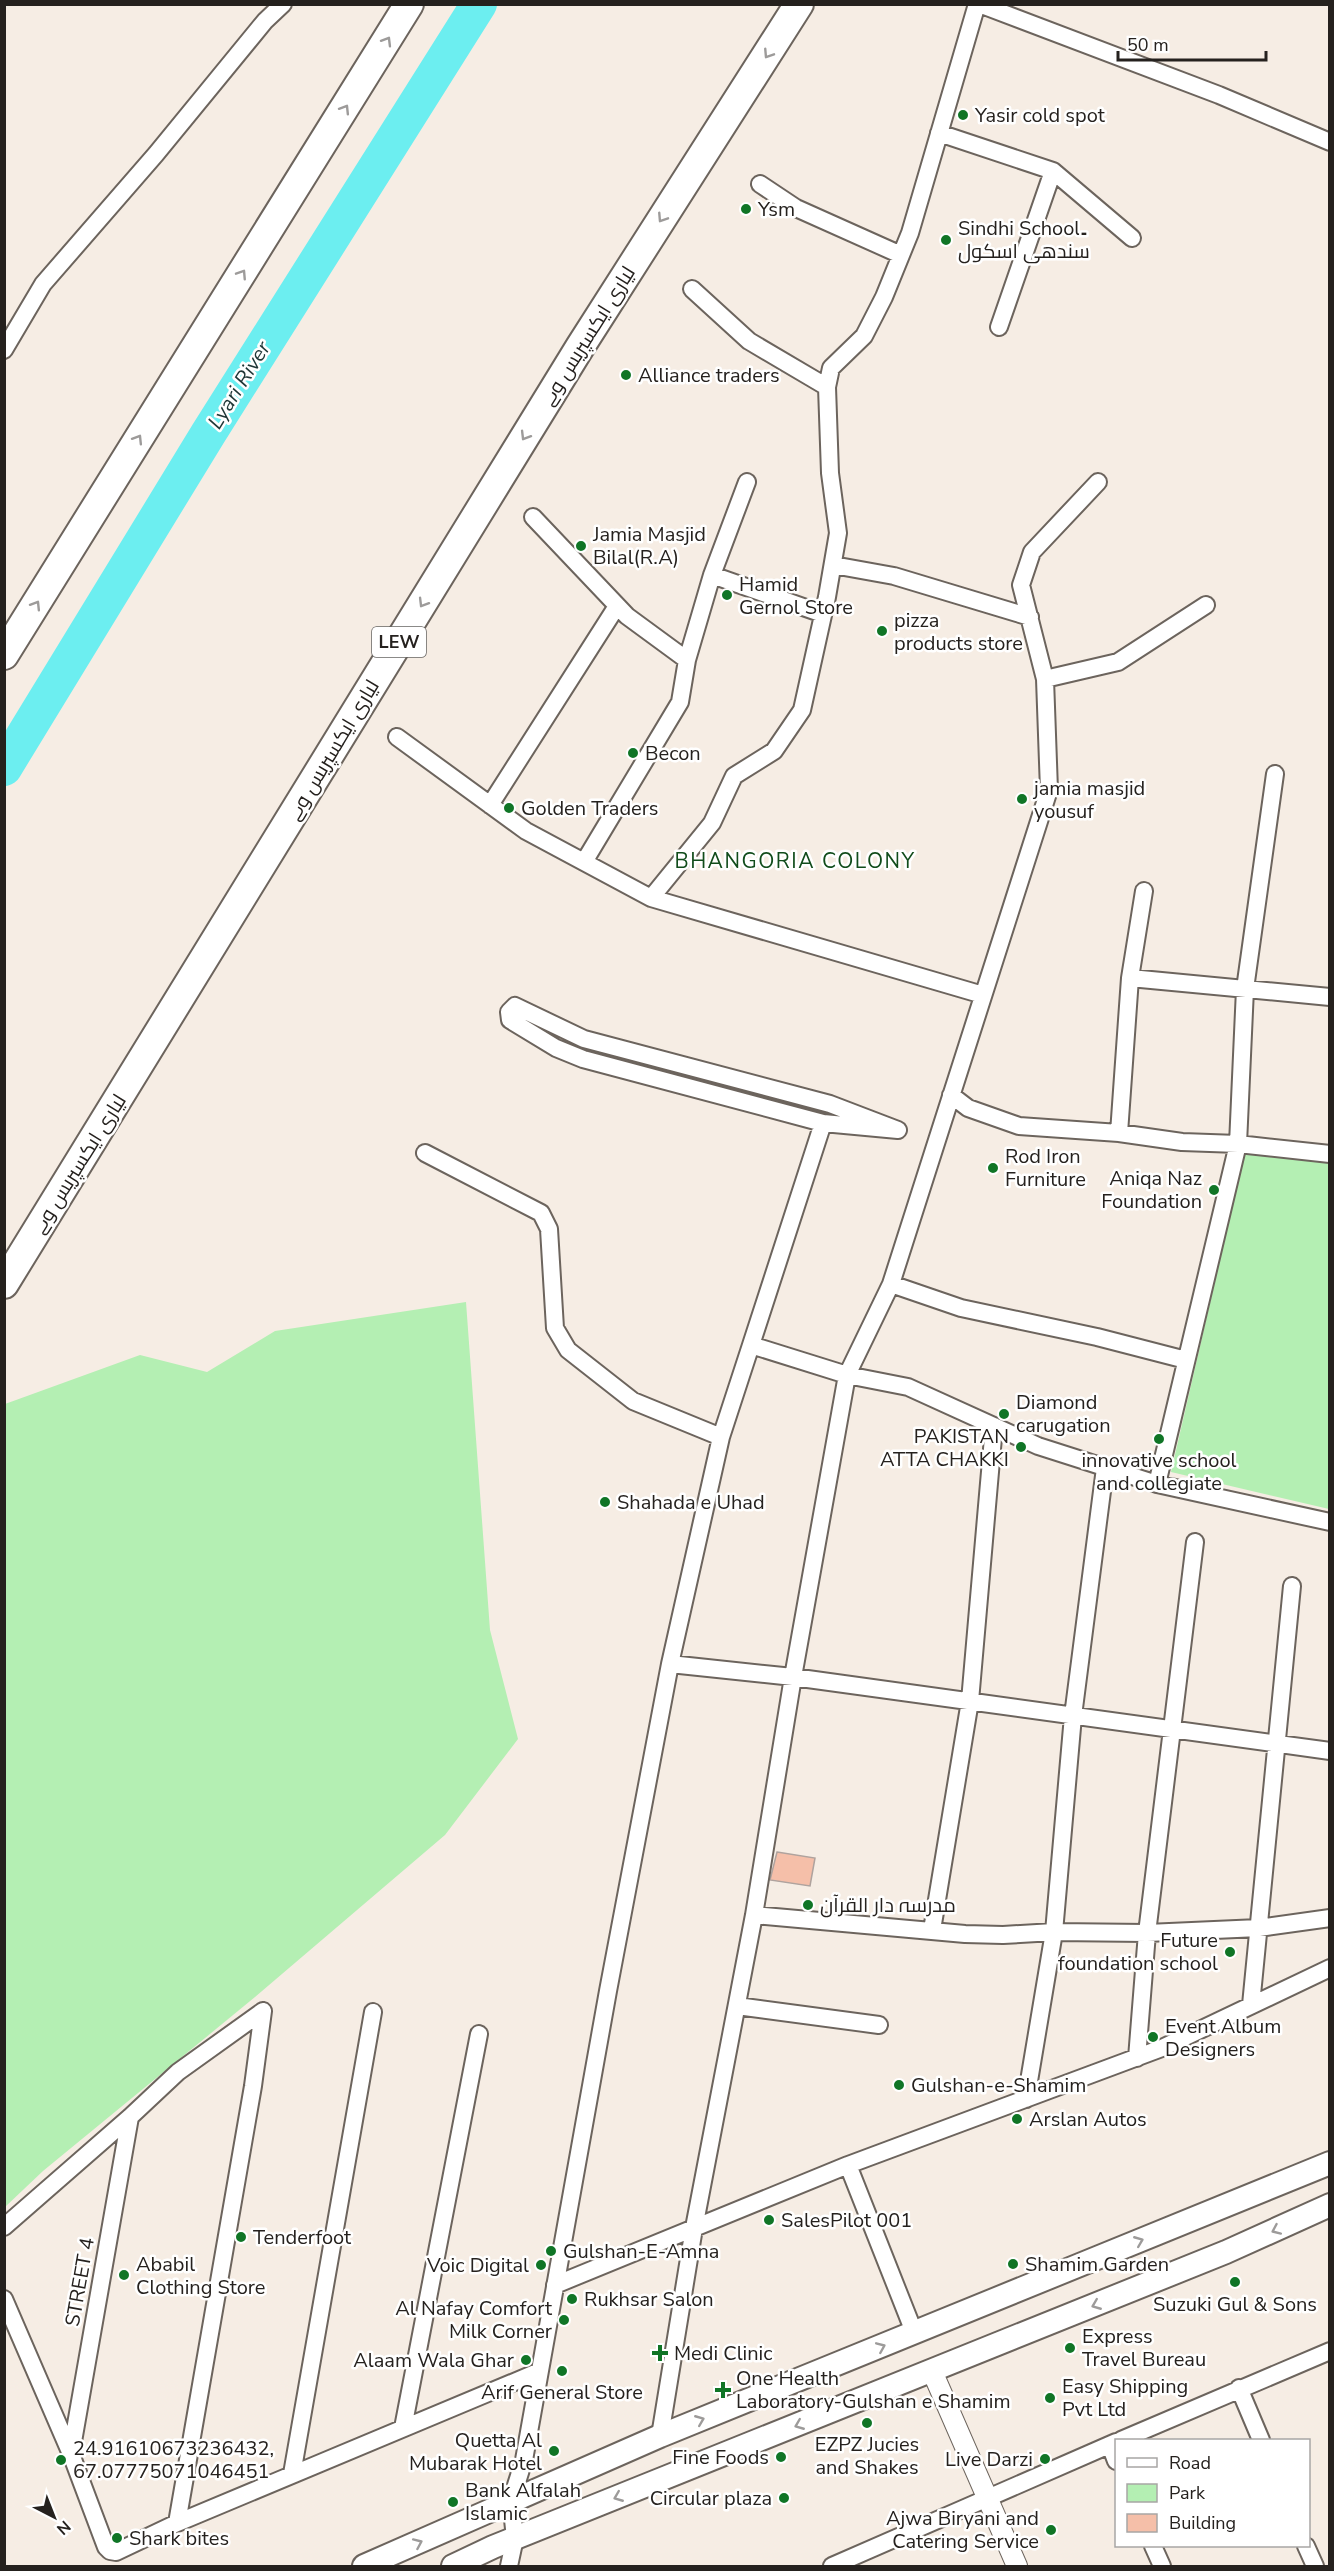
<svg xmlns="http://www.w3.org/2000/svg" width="1334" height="2571" font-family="'Nunito Sans',Cairo,sans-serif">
  <rect width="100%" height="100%" fill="#f6ede4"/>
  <!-- green -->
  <path fill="#b4efb3" d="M1246 1147 1329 1159V1509L1171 1472Z
    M466 1302 490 1630 518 1739 445 1835 255 1997 43 2171 5 2207V1404L140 1355 207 1372 275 1331Z"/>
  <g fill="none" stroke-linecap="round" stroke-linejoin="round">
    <!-- river -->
    <path stroke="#6ceef0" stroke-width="36" d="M4 768 208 434 479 4"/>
  </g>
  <!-- building -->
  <path fill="#f5bfa9" stroke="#afa39e" stroke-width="1.5" d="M777 1852 815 1858 810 1886 770 1880Z"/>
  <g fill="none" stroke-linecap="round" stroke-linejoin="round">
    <defs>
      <path id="minor" d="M979 4 1219 95 1330 142
        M939 133 1053 171 1132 238
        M760 184 796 208 901 255
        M692 289 749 341 827 387
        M999 327 1053 171
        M4 350 43 284 156 154 265 21 283 4
        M533 517 627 616 687 660
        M833 565 894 576 1030 617
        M712 575 823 614
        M1045 679 1118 662 1206 605
        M397 737 526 831 651 898 983 995
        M490 805 617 606
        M584 862 680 702 687 660 712 575 747 482
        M651 898 712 823 734 776 774 751 802 710 827 597 838 533 830 473 827 387 831 368 864 336 884 297 910 233 977 4
        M1130 978 1330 997
        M515 1006 584 1039 830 1104 898 1130 823 1123 583 1059 556 1048 510 1020 509 1012Z
        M951 1095 968 1108 1019 1126 1119 1133 1182 1142 1238 1144 1245 989 1275 774
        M1119 1133 1130 978 1144 891
        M425 1153 541 1213 549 1229 555 1328 568 1350 633 1401 721 1437
        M891 1284 961 1308 1097 1337 1186 1360
        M751 1345 823 1123
        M1157 1484 1238 1144 1330 1154
        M670 1664 793 1677 1330 1751
        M754 1915 965 1934 1003 1935 1054 1932 1147 1933 1259 1928 1330 1918
        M932 1930 970 1701 994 1426
        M1251 2005 1292 1586
        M737 2006 879 2025
        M1137 2058 1147 1933 1195 1542
        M1026 2099 1054 1932 1073 1716 1105 1468
        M848 2165 914 2332
        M4 2227 130 2117 178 2072 263 2011
        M555 2285 848 2165 1162 2048 1330 1968
        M4 2299 71 2454 106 2547 110 2551 116 2552 177 2523 538 2372
        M1239 2388 1261 2440
        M403 2428 479 2034
        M660 2436 694 2228 754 1915 793 1677 847 1375 891 1284 1049 790 1045 679 1021 585 1032 552 1098 482
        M1121 2440 1330 2351
        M1110 2445 1116 2461
        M71 2453 130 2117
        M292 2474 373 2012
        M177 2523 253 2086 263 2011
        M1153 2546 1162 2566
        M1306 2546 1315 2566
        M509 2566 515 2538 511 2501 524 2460 608 1991 670 1664 721 1437 751 1345 847 1375 908 1387 1038 1446 1157 1484 1330 1522
        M832 2566 1116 2442"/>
      <path id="tertiary" d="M932 2371 1017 2566"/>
      <path id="secondary" d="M364 2566 660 2436 1330 2163
        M453 2566 493 2547 1226 2252 1330 2205"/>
      <path id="motorway" d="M4 655 409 4
        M4 1284 580 347 799 4"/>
    </defs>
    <!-- minor casing -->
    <use href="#minor" stroke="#6c645d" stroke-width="20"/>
    <!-- tertiary casing -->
    <use href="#tertiary" stroke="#6c645d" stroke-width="22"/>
    <!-- secondary casing -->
    <use href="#secondary" stroke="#6c645d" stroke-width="26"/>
    <!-- motorway casing -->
    <use href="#motorway" stroke="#6c645d" stroke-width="32"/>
    <!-- minor -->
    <use href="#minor" stroke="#fff" stroke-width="16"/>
    <!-- tertiary -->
    <use href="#tertiary" stroke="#fff" stroke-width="20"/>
    <!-- secondary -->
    <use href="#secondary" stroke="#fff" stroke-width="22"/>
    <!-- motorway -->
    <use href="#motorway" stroke="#fff" stroke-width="28"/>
  </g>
  <!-- one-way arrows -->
  <defs><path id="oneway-chevron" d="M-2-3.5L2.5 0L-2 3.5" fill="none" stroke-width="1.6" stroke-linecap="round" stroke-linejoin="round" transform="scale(1.5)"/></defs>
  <g stroke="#9d9b9a">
    <use href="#oneway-chevron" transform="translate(387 41) rotate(-59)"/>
    <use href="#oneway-chevron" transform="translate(768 54) rotate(123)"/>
    <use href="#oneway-chevron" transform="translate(345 109) rotate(-58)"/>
    <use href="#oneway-chevron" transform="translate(662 218) rotate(123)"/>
    <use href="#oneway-chevron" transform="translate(242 274) rotate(-57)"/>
    <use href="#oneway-chevron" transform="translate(525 436) rotate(121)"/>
    <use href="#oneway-chevron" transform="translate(138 439) rotate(-58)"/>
    <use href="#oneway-chevron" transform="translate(423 603) rotate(121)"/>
    <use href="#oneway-chevron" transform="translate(36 605) rotate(-58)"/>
    <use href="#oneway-chevron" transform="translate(1276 2230) rotate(156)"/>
    <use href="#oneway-chevron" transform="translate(1139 2241) rotate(-22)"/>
    <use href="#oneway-chevron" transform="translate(1096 2305) rotate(158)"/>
    <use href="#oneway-chevron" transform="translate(881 2347) rotate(-23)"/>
    <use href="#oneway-chevron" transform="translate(700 2420) rotate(-22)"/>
    <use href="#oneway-chevron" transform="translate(799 2425) rotate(158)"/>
    <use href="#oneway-chevron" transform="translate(618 2497) rotate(158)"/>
    <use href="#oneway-chevron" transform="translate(418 2543) rotate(-24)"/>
  </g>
  <!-- markers -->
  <g fill="#107526" stroke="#fff" stroke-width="2">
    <circle cx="963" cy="115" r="6"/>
    <circle cx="746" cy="209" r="6"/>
    <circle cx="946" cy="240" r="6"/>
    <circle cx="626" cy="375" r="6"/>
    <circle cx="581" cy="546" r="6"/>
    <circle cx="727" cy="595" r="6"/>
    <circle cx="882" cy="631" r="6"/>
    <circle cx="633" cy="753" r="6"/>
    <circle cx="1022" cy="799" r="6"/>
    <circle cx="509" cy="808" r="6"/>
    <circle cx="993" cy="1168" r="6"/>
    <circle cx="1214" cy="1190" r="6"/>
    <circle cx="1004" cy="1414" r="6"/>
    <circle cx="1159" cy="1439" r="6"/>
    <circle cx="1021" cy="1447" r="6"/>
    <circle cx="605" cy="1502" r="6"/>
    <circle cx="808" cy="1905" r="6"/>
    <circle cx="1230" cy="1952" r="6"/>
    <circle cx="1153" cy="2037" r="6"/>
    <circle cx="899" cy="2085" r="6"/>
    <circle cx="1017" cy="2119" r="6"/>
    <circle cx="769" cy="2220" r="6"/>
    <circle cx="241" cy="2237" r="6"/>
    <circle cx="551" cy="2251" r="6"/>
    <circle cx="1013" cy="2264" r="6"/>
    <circle cx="541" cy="2265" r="6"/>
    <circle cx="124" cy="2275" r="6"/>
    <circle cx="1235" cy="2282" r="6"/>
    <circle cx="572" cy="2299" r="6"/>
    <circle cx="564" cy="2320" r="6"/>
    <circle cx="1070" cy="2348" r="6"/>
    <path d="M657 2344h6v6h6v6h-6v6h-6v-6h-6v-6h6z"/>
    <circle cx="526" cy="2360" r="6"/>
    <circle cx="562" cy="2371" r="6"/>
    <path d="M720 2381h6v6h6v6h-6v6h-6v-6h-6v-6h6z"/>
    <circle cx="1050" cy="2398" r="6"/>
    <circle cx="867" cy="2423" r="6"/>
    <circle cx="554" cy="2451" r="6"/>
    <circle cx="781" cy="2457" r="6"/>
    <circle cx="1045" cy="2459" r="6"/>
    <circle cx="61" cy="2460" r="6"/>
    <circle cx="784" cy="2498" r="6"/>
    <circle cx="453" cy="2502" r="6"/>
    <circle cx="1051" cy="2530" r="6"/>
    <circle cx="117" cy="2538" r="6"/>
  </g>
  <g text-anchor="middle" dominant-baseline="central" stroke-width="5" stroke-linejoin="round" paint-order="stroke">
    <!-- shield labels -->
    <rect fill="#fff" stroke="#666462" stroke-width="1.5" x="372" y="627" width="54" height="30" rx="4.5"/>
    <g font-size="18" font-weight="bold" fill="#25211e">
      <text x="399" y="642">LEW</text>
    </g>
    <!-- poi labels -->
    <g font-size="20" fill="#25211e" stroke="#fff" text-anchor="start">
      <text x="975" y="115">Yasir cold spot</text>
      <text x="758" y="209">Ysm</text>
      <text x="958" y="228">Sindhi School۔<tspan x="958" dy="23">سندھی اسکول</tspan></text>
      <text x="638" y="375">Alliance traders</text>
      <text x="593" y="534">Jamia Masjid<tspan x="593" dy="23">Bilal(R.A)</tspan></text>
      <text x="739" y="584">Hamid<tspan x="739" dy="23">Gernol Store</tspan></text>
      <text x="894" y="620">pizza<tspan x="894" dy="23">products store</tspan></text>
      <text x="645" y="753">Becon</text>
      <text x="1034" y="788">jamia masjid<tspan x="1034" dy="23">yousuf</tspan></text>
      <text x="521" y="808">Golden Traders</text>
      <text x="1005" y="1156">Rod Iron<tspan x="1005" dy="23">Furniture</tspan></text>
      <text x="1202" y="1178" text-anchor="end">Aniqa Naz<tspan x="1202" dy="23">Foundation</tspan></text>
      <text x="1016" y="1402">Diamond<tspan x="1016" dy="23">carugation</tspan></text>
      <text x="1009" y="1436" text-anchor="end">PAKISTAN<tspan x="1009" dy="23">ATTA CHAKKI</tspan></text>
      <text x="1159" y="1460" text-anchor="middle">innovative school<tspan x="1159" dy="23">and collegiate</tspan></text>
      <text x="617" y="1502">Shahada e Uhad</text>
      <text x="820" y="1905">مدرسہ دار القرآن</text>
      <text x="1218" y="1940" text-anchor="end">Future<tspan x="1218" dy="23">foundation school</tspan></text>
      <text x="1165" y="2026">Event Album<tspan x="1165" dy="23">Designers</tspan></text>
      <text x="911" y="2085">Gulshan-e-Shamim</text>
      <text x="1029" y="2119">Arslan Autos</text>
      <text x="781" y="2220">SalesPilot 001</text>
      <text x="253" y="2237">Tenderfoot</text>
      <text x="563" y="2251">Gulshan-E-Amna</text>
      <text x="136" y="2264">Ababil<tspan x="136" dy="23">Clothing Store</tspan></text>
      <text x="1025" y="2264">Shamim Garden</text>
      <text x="529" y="2265" text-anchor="end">Voic Digital</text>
      <text x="584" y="2299">Rukhsar Salon</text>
      <text x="1235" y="2304" text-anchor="middle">Suzuki Gul &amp; Sons</text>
      <text x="552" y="2308" text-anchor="end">Al Nafay Comfort<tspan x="552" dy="23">Milk Corner</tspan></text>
      <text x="1082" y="2336">Express<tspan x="1082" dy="23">Travel Bureau</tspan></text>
      <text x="674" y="2353">Medi Clinic</text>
      <text x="514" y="2360" text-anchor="end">Alaam Wala Ghar</text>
      <text x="736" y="2378">One Health<tspan x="736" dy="23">Laboratory-Gulshan e Shamim</tspan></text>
      <text x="1062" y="2386">Easy Shipping<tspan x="1062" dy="23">Pvt Ltd</tspan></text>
      <text x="562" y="2392" text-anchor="middle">Arif General Store</text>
      <text x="542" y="2440" text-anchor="end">Quetta Al<tspan x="542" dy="23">Mubarak Hotel</tspan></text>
      <text x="867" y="2444" text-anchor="middle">EZPZ Jucies<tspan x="867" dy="23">and Shakes</tspan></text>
      <text x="73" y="2448">24.91610673236432,<tspan x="73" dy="23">67.07775071046451</tspan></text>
      <text x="769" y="2457" text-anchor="end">Fine Foods</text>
      <text x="1033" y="2459" text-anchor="end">Live Darzi</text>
      <text x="465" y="2490">Bank Alfalah<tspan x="465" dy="23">Islamic</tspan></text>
      <text x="772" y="2498" text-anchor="end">Circular plaza</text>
      <text x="1039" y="2518" text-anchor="end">Ajwa Biryani and<tspan x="1039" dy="23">Catering Service</tspan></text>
      <text x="129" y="2538">Shark bites</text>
    </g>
    <!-- street labels -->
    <g font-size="20" fill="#25211e" stroke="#fff">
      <text transform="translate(588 336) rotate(-58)">لیاری ایکسپریس وے</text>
      <text transform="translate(333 750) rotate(-59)">لیاری ایکسپریس وے</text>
      <text transform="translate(79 1164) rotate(-58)">لیاری ایکسپریس وے</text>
      <text transform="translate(80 2282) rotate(-80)">STREET 4</text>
    </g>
    <!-- water labels -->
    <g font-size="21" font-style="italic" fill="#1f3636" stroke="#fff">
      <text transform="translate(239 385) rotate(-58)">Lyari River</text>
    </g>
    <!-- neighbourhood labels -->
    <g font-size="21" letter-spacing="1.5" fill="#114c1b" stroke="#fff">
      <text x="795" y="861">BHANGORIA COLONY</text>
    </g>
  </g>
  <!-- border -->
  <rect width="1334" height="2571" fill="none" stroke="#25211e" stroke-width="12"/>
  <!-- legend -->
  <rect x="1115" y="2439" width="195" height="108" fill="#ffffff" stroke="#a8a6a5" stroke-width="1.5"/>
  <rect x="1127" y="2458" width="30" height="9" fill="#ffffff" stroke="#a8a6a5" stroke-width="1.5"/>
  <text x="1169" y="2469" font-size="18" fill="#25211e">Road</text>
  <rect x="1127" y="2484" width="30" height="18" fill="#b4efb3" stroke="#a8a6a5" stroke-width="1.5"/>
  <text x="1169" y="2499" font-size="18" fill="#25211e">Park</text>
  <rect x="1127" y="2514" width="30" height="18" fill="#f5bfa9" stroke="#a8a6a5" stroke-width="1.5"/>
  <text x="1169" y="2529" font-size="18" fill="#25211e">Building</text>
  <!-- north arrow -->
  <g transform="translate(54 2517) rotate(138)" stroke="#ffffff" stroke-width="4.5" paint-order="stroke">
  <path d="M0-4.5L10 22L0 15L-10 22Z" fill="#25211e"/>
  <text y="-9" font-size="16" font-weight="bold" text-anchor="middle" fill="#25211e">N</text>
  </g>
  <!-- scale -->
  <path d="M1118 51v9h148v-9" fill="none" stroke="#25211e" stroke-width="3"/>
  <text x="1127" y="51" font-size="18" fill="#25211e" stroke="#ffffff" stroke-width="4.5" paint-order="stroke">50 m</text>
</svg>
